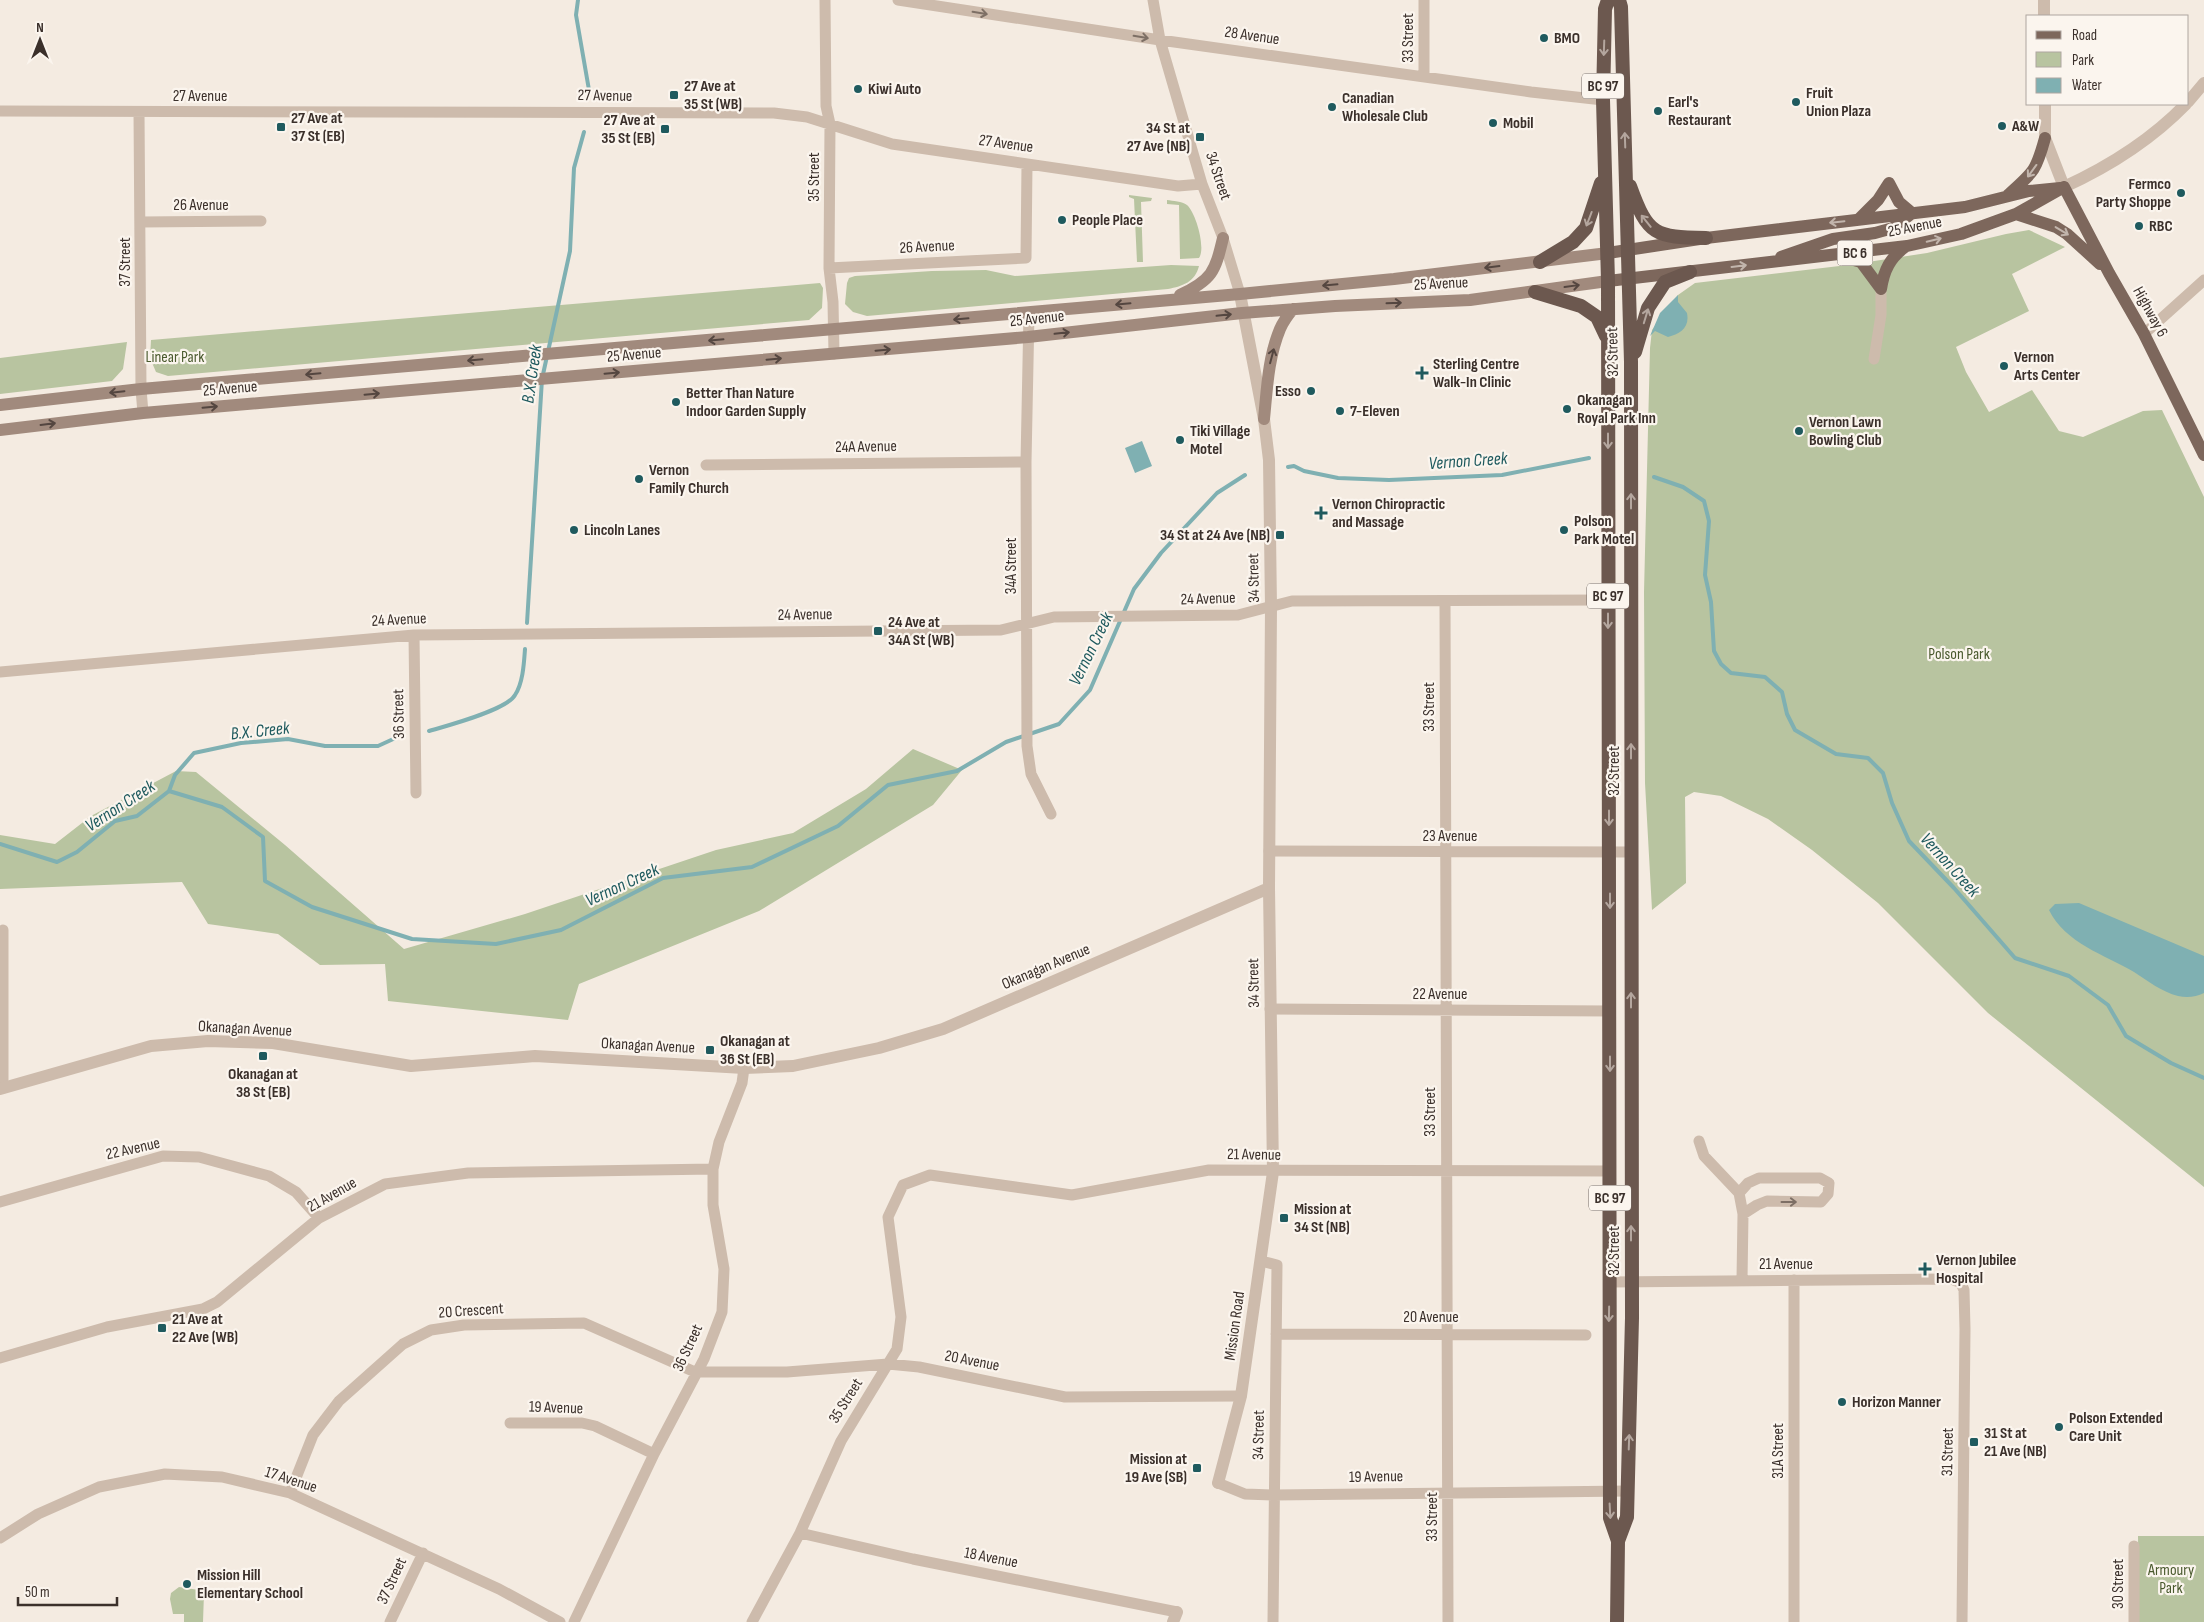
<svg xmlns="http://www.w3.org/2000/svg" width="2204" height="1622" font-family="'Sofia Sans Condensed',sans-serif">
  <rect width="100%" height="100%" fill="#f4ebe1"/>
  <!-- green -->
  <path fill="#b8c4a0" d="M1129 195 1152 198 1151 201 1141 202 1143 262H1137L1134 199 1129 197Z
    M1167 200C1173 201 1182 201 1187 205 1196 213 1206 248 1199 258L1180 259 1179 205 1167 204Z
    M2029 230 2065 247 2012 274 2029 311 1956 347 1966 372 1989 412 2032 390 2059 431 2083 437 2143 411 2162 410 2204 497V1187L1988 1013 1878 903 1812 850 1768 819 1721 796 1694 792 1685 797 1686 883 1652 910 1645 783 1644 592 1650 348 1652 330 1678 295 1695 283 1848 265 1927 253 2006 234Z
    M1171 265 1199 266C1195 282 1183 286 1168 289L867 316 853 312 845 304 847 283 849 278 855 276 932 271 986 270 1015 276Z
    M820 283 823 288 822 308 809 320 168 376 156 372 150 358 151 340Z
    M127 342 123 369 112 381 0 394V358Z
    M913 749 962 770 933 805 759 911 579 984 568 1020 388 1001 385 964 320 965 278 934 208 924 182 882 0 889V835L55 844 91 816 176 771 196 772 285 845 404 949 525 914 716 850 793 833 866 789Z
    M2138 1536H2204V1622H2139Z
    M179 1587 199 1590 204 1593 203 1622H184V1614H173L170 1599 171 1593Z"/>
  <!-- water -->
  <path fill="#7fb0b2" d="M1678 295V302L1687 313C1690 328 1680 334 1668 337L1655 331 1650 336 1660 313Z
    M1142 441 1152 466 1135 473 1125 448Z
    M2079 903 2204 956V993C2196 997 2187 998 2178 996 2162 992 2148 981 2134 972 2105 955 2065 943 2049 910L2055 904Z"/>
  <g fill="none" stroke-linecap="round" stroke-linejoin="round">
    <!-- stream -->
    <path stroke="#7fb0b2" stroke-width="4" d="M578 0 576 15 589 90
      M1288 467 1294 466 1304 471 1338 478 1389 480 1502 475 1589 458
      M1654 477 1683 487 1704 501 1709 521 1705 575 1711 602 1714 651 1721 664 1731 673 1765 677 1782 692 1787 714 1795 730 1836 754 1868 758 1883 773 1892 803 1909 841 1954 888 2015 958 2069 976 2108 1005 2126 1036 2171 1063 2204 1078
      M527 623 542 379 570 251 574 168 584 132
      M429 731C446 726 507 710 515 695 523 683 524 663 525 649
      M169 791 222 807 263 837 265 881 312 907 412 939 496 944 561 930 663 878 752 867 838 826 888 785 957 771 1006 742 1059 724 1090 690 1134 589 1161 553 1217 493 1245 475
      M169 791 175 775 194 753 241 743 288 739 325 746H378L402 735
      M0 844 57 862 77 852 115 821 137 816 169 791"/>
    <!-- minor -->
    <path stroke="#cdbbac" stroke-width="11" d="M825 0 826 106 830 124 829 268 833 302 834 354
      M898 0 1160 40 1531 92 1603 100
      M1153 0 1160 40 1202 184 1223 238 1240 294
      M1424 76V0
      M0 111 774 113 807 117 892 144 1178 186 1202 184
      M139 112 141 389 143 413
      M141 222 261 221
      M829 268 1026 258 1027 164
      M1029 313 1026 462 1027 746 1031 774 1051 814
      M2144 334 2204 280
      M1874 359 1881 315V289
      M706 465 1026 462
      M1445 601 1448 1622
      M414 635 416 793
      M0 672 414 635 1001 630 1054 617 1238 615 1292 601 1608 600
      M1269 851 1631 852
      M1270 1009 1610 1011
      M3 1088V930
      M1699 1141 1704 1156 1739 1193 1743 1214 1742 1280
      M1739 1193 1748 1183 1759 1178H1820L1829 1183 1828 1194 1821 1202 1767 1201 1757 1205 1743 1214
      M0 1202 163 1156 199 1157 269 1176 296 1192 319 1218
      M1261 1261 1277 1265 1273 1622
      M1610 1282 1951 1279 1961 1283 1964 1290 1965 1329 1962 1622
      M1276 1334 1586 1335
      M0 1358 107 1327 203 1309 217 1302 319 1218 385 1184 468 1173 713 1169
      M510 1423H582L595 1426 654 1454
      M1218 1483 1245 1494 1274 1495 1628 1491
      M290 1493 313 1435 339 1401 403 1344 431 1330 464 1325 584 1323 695 1372H787L888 1364 919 1367 1065 1397 1241 1396
      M800 1533 913 1559 1177 1612
      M0 1538 38 1514 99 1487 165 1474 222 1477 290 1493 499 1589 560 1622
      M2134 1546V1622
      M390 1622 423 1553
      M574 1622 654 1454 704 1359 722 1312 724 1269 713 1205V1169L719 1142 742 1083 744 1068
      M752 1622 800 1533 841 1441 897 1349 901 1317 888 1217 903 1185 930 1175 1072 1195 1209 1170 1610 1171
      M1794 1622V1280"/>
    <!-- tertiary -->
    <path stroke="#cdbbac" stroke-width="12" d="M2044 0V16
      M2188 102 2204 83
      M2045 104V138L2064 187C2110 166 2151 140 2186 104
      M0 1089 151 1046 208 1041 273 1043 411 1066 535 1056 744 1068 793 1066 879 1048 943 1029 1269 888
      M1218 1483 1241 1396 1273 1172 1269 888 1271 607 1269 460 1264 419 1240 294
      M1173 1622 1177 1612"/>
    <!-- secondary -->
    <path stroke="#a18a7d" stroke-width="12" d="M1180 295C1212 280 1215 272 1223 238
      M0 405 141 389 1240 294 1394 279 1608 253
      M1264 419C1267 389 1268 358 1280 329 1283 322 1288 315 1293 309
      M0 430 143 413 1028 337 1242 313 1335 306 1470 300 1608 281"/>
    <!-- primary -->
    <path stroke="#7d675c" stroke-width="12" d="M2064 187 2109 273 2144 334 2204 455
      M2008 195C2034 172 2036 171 2045 138
      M2016 214 2056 227 2067 234 2100 264
      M1608 253 1706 238 1965 207 2029 191 2060 188
      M1781 257 1833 239 1875 233 1893 228 1912 213 1899 202 1889 183 1878 200 1858 220
      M1843 257 1861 262 1881 289
      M1608 281 1907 246 1961 234 2016 214 2064 187
      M1881 289C1884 270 1890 258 1905 247"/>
    <!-- trunk -->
    <path stroke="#6c584f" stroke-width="14" d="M1608 0 1605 9 1603 100 1608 281 1610 1518 1618 1541 1617 1622
      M1630 186C1648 236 1655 237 1706 238
      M1540 262 1573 242 1586 228 1601 183
      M1535 292 1581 306 1597 317 1606 336
      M1635 352 1648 308 1665 282 1690 272
      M1618 1541 1627 1517 1632 1318 1631 362 1621 7 1619 0"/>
  </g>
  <!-- one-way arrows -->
  <defs><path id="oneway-shaft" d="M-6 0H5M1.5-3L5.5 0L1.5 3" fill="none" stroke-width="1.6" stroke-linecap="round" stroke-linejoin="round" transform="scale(1.25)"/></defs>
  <g stroke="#7d6f65">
    <use href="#oneway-shaft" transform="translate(980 13) rotate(9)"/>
    <use href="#oneway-shaft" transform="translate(1141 37) rotate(9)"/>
    <use href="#oneway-shaft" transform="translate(1789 1202)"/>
  </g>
  <g stroke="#b4a69e">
    <use href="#oneway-shaft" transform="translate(1604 48) rotate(92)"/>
    <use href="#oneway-shaft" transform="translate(1625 140) rotate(-92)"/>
    <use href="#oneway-shaft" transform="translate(1589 219) rotate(111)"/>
    <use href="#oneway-shaft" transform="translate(1646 221) rotate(-129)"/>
    <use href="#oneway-shaft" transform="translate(1646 316) rotate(-73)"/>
    <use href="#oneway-shaft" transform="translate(1608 441) rotate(90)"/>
    <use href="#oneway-shaft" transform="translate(1631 501) rotate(-90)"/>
    <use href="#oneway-shaft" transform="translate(1608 621) rotate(90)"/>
    <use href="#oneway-shaft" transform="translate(1631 751) rotate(-90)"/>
    <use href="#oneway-shaft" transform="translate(1609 818) rotate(90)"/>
    <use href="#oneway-shaft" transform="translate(1610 901) rotate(90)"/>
    <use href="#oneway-shaft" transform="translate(1631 1000) rotate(-90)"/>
    <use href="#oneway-shaft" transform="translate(1610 1064) rotate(90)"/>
    <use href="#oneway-shaft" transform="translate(1631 1233) rotate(-90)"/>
    <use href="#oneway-shaft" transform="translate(1609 1314) rotate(91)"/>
    <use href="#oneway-shaft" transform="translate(1629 1442) rotate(-88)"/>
    <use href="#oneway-shaft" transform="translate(1610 1511) rotate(87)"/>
  </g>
  <g stroke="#c2b5ac">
    <use href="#oneway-shaft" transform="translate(2032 171) rotate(126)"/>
    <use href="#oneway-shaft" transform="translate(1837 222) rotate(174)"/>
    <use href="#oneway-shaft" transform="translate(2062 231) rotate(31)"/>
    <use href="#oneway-shaft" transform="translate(1934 240) rotate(-13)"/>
    <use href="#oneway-shaft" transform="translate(1739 266) rotate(-7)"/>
  </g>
  <g stroke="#544640">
    <use href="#oneway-shaft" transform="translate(1492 267) rotate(173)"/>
    <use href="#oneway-shaft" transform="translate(1330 285) rotate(175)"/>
    <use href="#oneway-shaft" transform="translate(1572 286) rotate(-8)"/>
    <use href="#oneway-shaft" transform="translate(1394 303) rotate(-2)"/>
    <use href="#oneway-shaft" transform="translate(1123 304) rotate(175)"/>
    <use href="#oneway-shaft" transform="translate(1224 315) rotate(-6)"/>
    <use href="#oneway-shaft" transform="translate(961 319) rotate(175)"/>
    <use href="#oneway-shaft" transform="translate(1062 333) rotate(-6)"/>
    <use href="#oneway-shaft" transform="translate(716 340) rotate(175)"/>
    <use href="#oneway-shaft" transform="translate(883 350) rotate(-5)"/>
    <use href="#oneway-shaft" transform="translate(1272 356) rotate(-75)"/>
    <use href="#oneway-shaft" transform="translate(774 359) rotate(-5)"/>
    <use href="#oneway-shaft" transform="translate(475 360) rotate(175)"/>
    <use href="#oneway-shaft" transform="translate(612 373) rotate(-5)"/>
    <use href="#oneway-shaft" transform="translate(313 374) rotate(175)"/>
    <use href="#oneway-shaft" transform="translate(117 392) rotate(174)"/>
    <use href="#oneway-shaft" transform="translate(372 394) rotate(-5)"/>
    <use href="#oneway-shaft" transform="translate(210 407) rotate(-5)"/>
    <use href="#oneway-shaft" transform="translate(48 424) rotate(-7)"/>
  </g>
  <!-- markers -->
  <g fill="#1f5a5e" stroke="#fbf5ee" stroke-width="2">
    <circle cx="1544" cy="38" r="5"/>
    <circle cx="858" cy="89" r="5"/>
    <rect x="669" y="90" width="10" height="10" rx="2.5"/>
    <circle cx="1796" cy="102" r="5"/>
    <circle cx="1332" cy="107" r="5"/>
    <circle cx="1658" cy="111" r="5"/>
    <circle cx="1493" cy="123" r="5"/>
    <circle cx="2002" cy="126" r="5"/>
    <rect x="276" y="122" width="10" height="10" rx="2.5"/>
    <rect x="660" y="124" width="10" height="10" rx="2.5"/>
    <rect x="1195" y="132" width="10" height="10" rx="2.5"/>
    <circle cx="2181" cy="193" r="5"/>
    <circle cx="1062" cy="220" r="5"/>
    <circle cx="2139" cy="226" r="5"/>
    <circle cx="2004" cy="366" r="5"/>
    <path d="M1419.5 365.5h5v5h5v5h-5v5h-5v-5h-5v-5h5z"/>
    <circle cx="1311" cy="391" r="5"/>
    <circle cx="676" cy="402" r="5"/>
    <circle cx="1567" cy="409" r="5"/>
    <circle cx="1340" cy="411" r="5"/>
    <circle cx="1799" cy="431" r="5"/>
    <circle cx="1180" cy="440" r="5"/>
    <circle cx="639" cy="479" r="5"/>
    <path d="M1318.5 505.5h5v5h5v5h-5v5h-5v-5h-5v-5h5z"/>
    <circle cx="574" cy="530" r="5"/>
    <circle cx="1564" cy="530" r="5"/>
    <rect x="1275" y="530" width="10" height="10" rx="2.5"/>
    <rect x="873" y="626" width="10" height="10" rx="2.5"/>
    <rect x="705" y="1045" width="10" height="10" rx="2.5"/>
    <rect x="258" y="1051" width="10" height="10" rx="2.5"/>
    <rect x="1279" y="1213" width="10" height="10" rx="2.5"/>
    <path d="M1922.5 1261.5h5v5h5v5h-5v5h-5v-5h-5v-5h5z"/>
    <rect x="157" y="1323" width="10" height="10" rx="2.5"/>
    <circle cx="1842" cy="1402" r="5"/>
    <circle cx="2059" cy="1427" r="5"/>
    <rect x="1969" y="1437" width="10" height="10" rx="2.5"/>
    <rect x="1192" y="1463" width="10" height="10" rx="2.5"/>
    <circle cx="187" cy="1584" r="5"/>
  </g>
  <g text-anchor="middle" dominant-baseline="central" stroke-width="4.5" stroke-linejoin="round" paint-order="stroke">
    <!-- shield labels -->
    <g fill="#fbf5ee" stroke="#756b66" stroke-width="1">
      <rect x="1582" y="73.5" width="42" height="25" rx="4"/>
      <rect x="1837.5" y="240.5" width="35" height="25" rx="4"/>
      <rect x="1587" y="583.5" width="42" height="25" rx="4"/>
      <rect x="1589" y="1185.5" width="42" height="25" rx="4"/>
    </g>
    <g font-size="15" font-weight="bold" fill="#3b302b">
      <text x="1603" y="86">BC 97</text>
      <text x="1855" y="253">BC 6</text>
      <text x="1608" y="596">BC 97</text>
      <text x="1610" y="1198">BC 97</text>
    </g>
    <!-- street labels -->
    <g font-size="16" fill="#3b302b" stroke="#fbf5ee">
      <text transform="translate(1252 36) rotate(8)">28 Avenue</text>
      <text transform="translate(1408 38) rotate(-90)">33 Street</text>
      <text x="200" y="96">27 Avenue</text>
      <text transform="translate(605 96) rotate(1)">27 Avenue</text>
      <text transform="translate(1006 144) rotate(8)">27 Avenue</text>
      <text transform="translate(1218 176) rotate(71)">34 Street</text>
      <text transform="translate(814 177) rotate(-90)">35 Street</text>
      <text x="201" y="205">26 Avenue</text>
      <text transform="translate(1915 227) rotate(-11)">25 Avenue</text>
      <text transform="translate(927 247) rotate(-3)">26 Avenue</text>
      <text transform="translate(125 262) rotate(-90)">37 Street</text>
      <text transform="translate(1441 284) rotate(-3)">25 Avenue</text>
      <text transform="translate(2150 312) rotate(61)">Highway 6</text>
      <text transform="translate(1037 319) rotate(-6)">25 Avenue</text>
      <text transform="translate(1613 352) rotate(-91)">32 Street</text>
      <text transform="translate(634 355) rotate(-5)">25 Avenue</text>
      <text transform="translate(230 389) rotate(-5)">25 Avenue</text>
      <text transform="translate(866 447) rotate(-1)">24A Avenue</text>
      <text transform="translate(1011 566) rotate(-90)">34A Street</text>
      <text transform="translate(1254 578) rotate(-91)">34 Street</text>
      <text transform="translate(1208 599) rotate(-2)">24 Avenue</text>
      <text transform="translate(805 615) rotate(-1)">24 Avenue</text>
      <text transform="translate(399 620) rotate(-3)">24 Avenue</text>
      <text transform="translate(1429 707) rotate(-90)">33 Street</text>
      <text transform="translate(399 714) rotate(-91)">36 Street</text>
      <text transform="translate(1614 771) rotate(-90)">32 Street</text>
      <text x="1450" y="836">23 Avenue</text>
      <text transform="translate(1046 967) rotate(-23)">Okanagan Avenue</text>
      <text transform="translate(1254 983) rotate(-91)">34 Street</text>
      <text x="1440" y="994">22 Avenue</text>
      <text transform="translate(245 1029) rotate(3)">Okanagan Avenue</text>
      <text transform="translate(648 1046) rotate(3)">Okanagan Avenue</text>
      <text transform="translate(1430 1112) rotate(-90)">33 Street</text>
      <text transform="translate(133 1149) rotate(-13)">22 Avenue</text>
      <text transform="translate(1254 1155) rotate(1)">21 Avenue</text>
      <text transform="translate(332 1195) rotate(-30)">21 Avenue</text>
      <text transform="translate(1614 1251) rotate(-90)">32 Street</text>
      <text x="1786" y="1264">21 Avenue</text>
      <text transform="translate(471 1311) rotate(-4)">20 Crescent</text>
      <text x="1431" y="1317">20 Avenue</text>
      <text transform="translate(1235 1326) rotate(-82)">Mission Road</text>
      <text transform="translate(688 1348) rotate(-65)">36 Street</text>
      <text transform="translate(972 1361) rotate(11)">20 Avenue</text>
      <text transform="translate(846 1401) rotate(-58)">35 Street</text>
      <text transform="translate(556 1408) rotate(2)">19 Avenue</text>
      <text transform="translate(1259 1435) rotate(-89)">34 Street</text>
      <text transform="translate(1778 1451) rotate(-90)">31A Street</text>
      <text transform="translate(1948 1452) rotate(-89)">31 Street</text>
      <text transform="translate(1376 1477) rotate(-1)">19 Avenue</text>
      <text transform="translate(291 1480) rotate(18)">17 Avenue</text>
      <text transform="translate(1432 1517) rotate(-90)">33 Street</text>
      <text transform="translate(991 1558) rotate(11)">18 Avenue</text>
      <text transform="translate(392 1581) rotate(-65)">37 Street</text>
      <text transform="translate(2118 1584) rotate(-90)">30 Street</text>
    </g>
    <!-- poi labels -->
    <g font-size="16" font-weight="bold" fill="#3b302b" stroke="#fbf5ee" text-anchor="start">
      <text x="1554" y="38">BMO</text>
      <text x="684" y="86">27 Ave at<tspan x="684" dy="18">35 St (WB)</tspan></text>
      <text x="868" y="89">Kiwi Auto</text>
      <text x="1806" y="93">Fruit<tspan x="1806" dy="18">Union Plaza</tspan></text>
      <text x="1342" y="98">Canadian<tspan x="1342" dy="18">Wholesale Club</tspan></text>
      <text x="1668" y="102">Earl's<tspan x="1668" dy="18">Restaurant</tspan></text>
      <text x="291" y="118">27 Ave at<tspan x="291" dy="18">37 St (EB)</tspan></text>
      <text x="655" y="120" text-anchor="end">27 Ave at<tspan x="655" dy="18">35 St (EB)</tspan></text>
      <text x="1503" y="123">Mobil</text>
      <text x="2012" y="126">A&amp;W</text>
      <text x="1190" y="128" text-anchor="end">34 St at<tspan x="1190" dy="18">27 Ave (NB)</tspan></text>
      <text x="2171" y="184" text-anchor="end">Fermco<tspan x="2171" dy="18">Party Shoppe</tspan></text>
      <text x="1072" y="220">People Place</text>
      <text x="2149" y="226">RBC</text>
      <text x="2014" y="357">Vernon<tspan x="2014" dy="18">Arts Center</tspan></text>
      <text x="1433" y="364">Sterling Centre<tspan x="1433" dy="18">Walk-In Clinic</tspan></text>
      <text x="1301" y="391" text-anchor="end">Esso</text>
      <text x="686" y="393">Better Than Nature<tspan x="686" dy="18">Indoor Garden Supply</tspan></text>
      <text x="1577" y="400">Okanagan<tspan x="1577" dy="18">Royal Park Inn</tspan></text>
      <text x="1350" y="411">7-Eleven</text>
      <text x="1809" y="422">Vernon Lawn<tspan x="1809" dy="18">Bowling Club</tspan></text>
      <text x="1190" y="431">Tiki Village<tspan x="1190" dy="18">Motel</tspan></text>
      <text x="649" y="470">Vernon<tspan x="649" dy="18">Family Church</tspan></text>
      <text x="1332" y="504">Vernon Chiropractic<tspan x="1332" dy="18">and Massage</tspan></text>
      <text x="1574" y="521">Polson<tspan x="1574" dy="18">Park Motel</tspan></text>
      <text x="584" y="530">Lincoln Lanes</text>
      <text x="1270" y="535" text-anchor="end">34 St at 24 Ave (NB)</text>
      <text x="888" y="622">24 Ave at<tspan x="888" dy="18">34A St (WB)</tspan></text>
      <text x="720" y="1041">Okanagan at<tspan x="720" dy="18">36 St (EB)</tspan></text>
      <text x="263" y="1074" text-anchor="middle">Okanagan at<tspan x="263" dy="18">38 St (EB)</tspan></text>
      <text x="1294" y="1209">Mission at<tspan x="1294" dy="18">34 St (NB)</tspan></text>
      <text x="1936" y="1260">Vernon Jubilee<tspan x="1936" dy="18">Hospital</tspan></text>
      <text x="172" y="1319">21 Ave at<tspan x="172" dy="18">22 Ave (WB)</tspan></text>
      <text x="1852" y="1402">Horizon Manner</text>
      <text x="2069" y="1418">Polson Extended<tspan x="2069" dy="18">Care Unit</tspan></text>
      <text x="1984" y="1433">31 St at<tspan x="1984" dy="18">21 Ave (NB)</tspan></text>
      <text x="1187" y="1459" text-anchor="end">Mission at<tspan x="1187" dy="18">19 Ave (SB)</tspan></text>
      <text x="197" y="1575">Mission Hill<tspan x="197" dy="18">Elementary School</tspan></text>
    </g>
    <!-- park labels -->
    <g font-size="16" fill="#4a5a2e" stroke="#fbf5ee">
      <text x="175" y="357">Linear Park</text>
      <text x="1959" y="654">Polson Park</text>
      <text x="2171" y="1570">Armoury<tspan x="2171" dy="18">Park</tspan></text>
    </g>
    <!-- water labels -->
    <g font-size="18" font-style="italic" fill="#1f5a5e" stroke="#fbf5ee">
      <text transform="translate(532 374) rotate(-82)">B.X. Creek</text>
      <text transform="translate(1468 461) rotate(-4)">Vernon Creek</text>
      <text transform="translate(1091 649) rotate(-64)">Vernon Creek</text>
      <text transform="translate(260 731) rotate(-6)">B.X. Creek</text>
      <text transform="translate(120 806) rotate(-33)">Vernon Creek</text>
      <text transform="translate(1950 865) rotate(48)">Vernon Creek</text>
      <text transform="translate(622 885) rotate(-25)">Vernon Creek</text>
    </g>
  </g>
  <!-- legend -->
  <rect x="2026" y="15" width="162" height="90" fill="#fbf5ee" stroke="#aea6a0"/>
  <rect x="2036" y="31" width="25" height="8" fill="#7d675c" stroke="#aea6a0"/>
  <text x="2072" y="40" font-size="15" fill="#3b302b">Road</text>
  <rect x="2036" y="52" width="25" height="15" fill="#b8c4a0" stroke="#aea6a0"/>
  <text x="2072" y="65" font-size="15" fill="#3b302b">Park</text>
  <rect x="2036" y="78" width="25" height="15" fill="#7fb0b2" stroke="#aea6a0"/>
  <text x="2072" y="90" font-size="15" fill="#3b302b">Water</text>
  <!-- north arrow -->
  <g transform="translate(40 40)" stroke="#fbf5ee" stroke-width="4" paint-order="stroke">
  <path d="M0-4L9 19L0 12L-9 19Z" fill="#3b302b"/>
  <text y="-8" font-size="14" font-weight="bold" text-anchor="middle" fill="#3b302b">N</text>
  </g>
  <!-- scale -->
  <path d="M18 1597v8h99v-8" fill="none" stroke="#3b302b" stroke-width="2.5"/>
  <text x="25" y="1597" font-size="15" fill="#3b302b" stroke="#fbf5ee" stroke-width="4" paint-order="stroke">50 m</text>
</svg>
